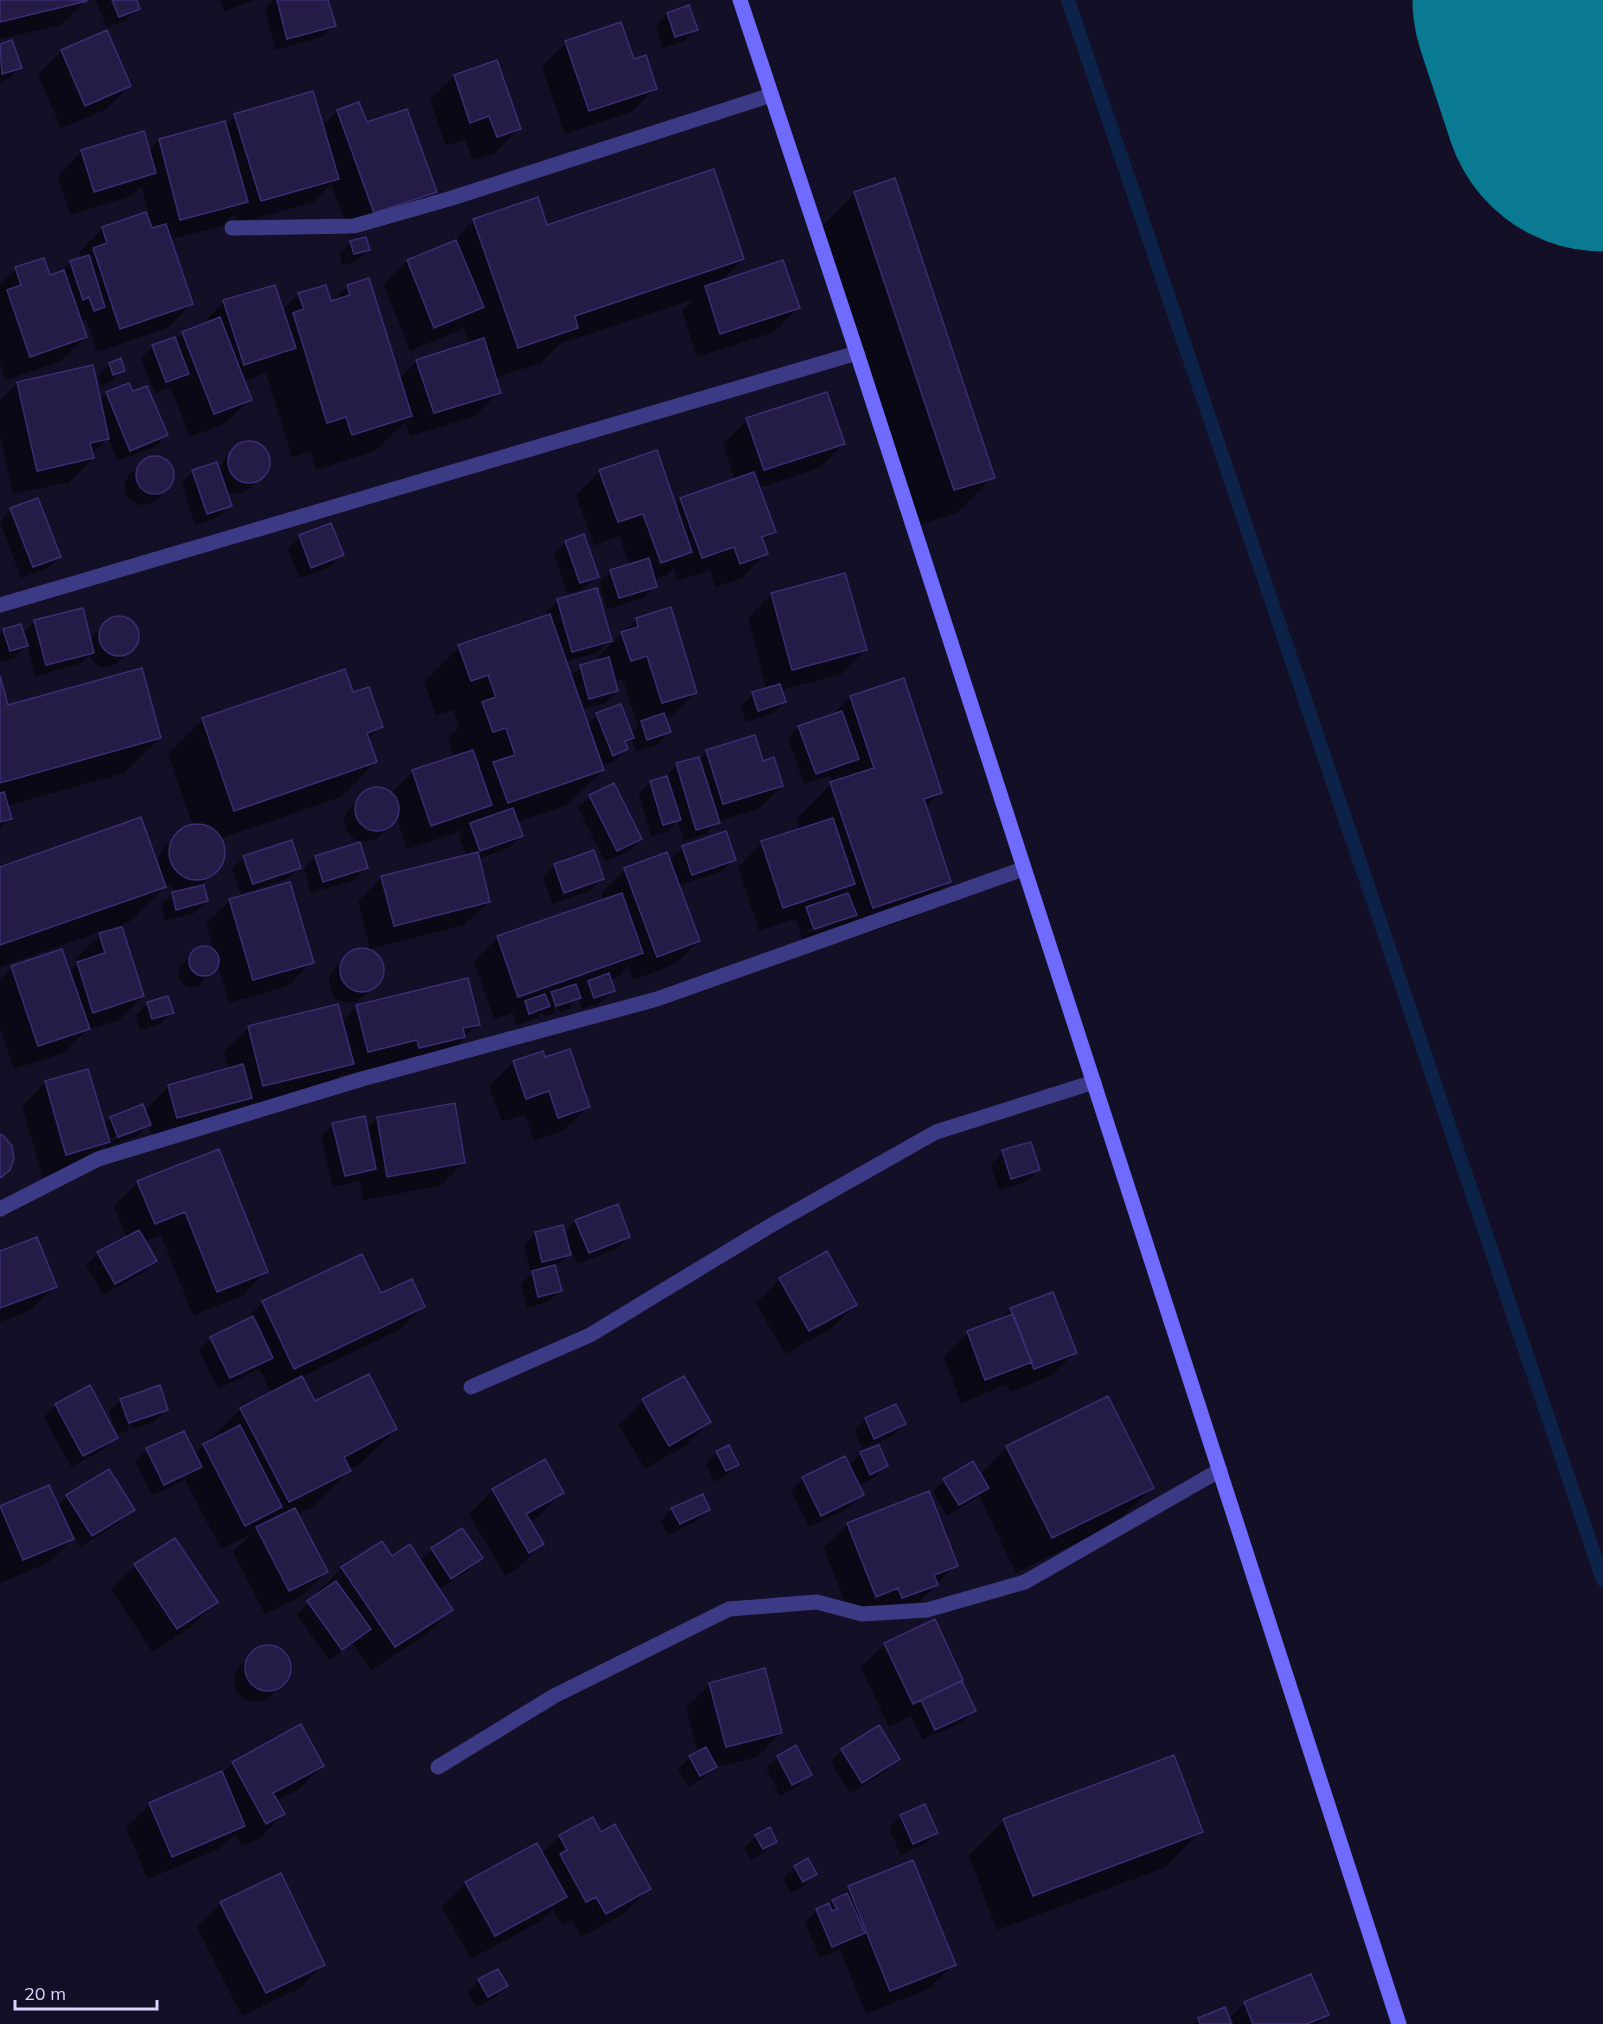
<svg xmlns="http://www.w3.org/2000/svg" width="1603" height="2024" font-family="Mulish,sans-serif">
  <rect width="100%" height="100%" fill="#130f26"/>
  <!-- shadow -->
  <path fill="#0007" fill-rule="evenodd" d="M0 0H85V1L61 25 0 39Z
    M96 0H135L138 9 126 20 107 28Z
    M220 0H255L224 11Z
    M273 0H327L334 25 322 37 276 50 265 9Z
    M667 14 696 29 684 41 663 48 656 26Z
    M11 42 20 67 8 79 0 82V45Z
    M566 43 655 88 631 112 565 134 542 67Z
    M62 51 129 86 105 110 61 128 38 75Z
    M454 76 519 129 495 153 473 160 465 139 446 146 430 100Z
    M338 111 366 124 435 191 411 215 350 236 331 184 314 202 237 224 234 214 222 226 169 240 191 304 167 328 97 352 86 320 80 322 85 337 61 361 6 380 0 363V284L16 269 49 277 60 273 71 262 81 259 79 252 103 228 152 226 141 186 131 196 70 215 58 176 81 152 143 133 148 151 159 140 225 125 235 115 322 126Z
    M855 193 993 477 958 512 919 525 820 228Z
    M474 220 546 227 743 259 719 283 798 308 774 332 697 357 682 311 694 299 561 343 541 363 495 378 499 392 475 416 410 436 405 422 375 451 316 470 311 451 292 457 266 373 243 381 250 399 226 423 190 437 171 387 155 393 141 358 153 346 175 341 183 333 200 326 224 302 282 311 299 294 330 303 348 286 399 379 417 361 469 345 463 326 458 331 410 351 384 285 407 261 450 244Z
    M351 242 368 250 356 262 342 265 339 254Z
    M109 364 123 370 111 382 101 386 98 376Z
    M17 384 99 401 106 394 129 385 132 393 167 435 155 447 118 461 108 438 92 454 93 458 69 482 13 494 0 436V401Z
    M747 420 843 444 819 468 758 488 774 532 763 543 766 554 742 578 716 587 710 570 678 581 673 568 667 575 654 580 656 586 644 598 607 609 599 583 611 571 630 565 619 536 594 545 576 495 600 471 675 506 681 499 735 480 723 444Z
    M246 443H256L264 449 269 459 268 469 250 489 240 494 230 493 225 489 230 505 218 517 195 525 182 483 193 471 218 468 236 447Z
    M150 457H159L168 461 173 468 174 478 169 487 157 500 149 504 139 505 131 501 125 493 124 484 129 475Z
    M11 509 59 556 48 568 21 578 0 522Z
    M300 537 342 555 330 567 300 578 288 549Z
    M566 542 597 576 585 588 568 594 554 554Z
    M772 594 865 650 841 674 781 690 785 702 773 713 746 722 741 706 753 694 767 690 748 618Z
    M558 601 610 640 598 652 565 662 570 677 581 667 600 661 598 657 636 620 670 609 696 692 672 716 664 718 669 732 658 744 636 751 631 738 625 745 627 749 615 761 601 766 603 770 567 805 516 822 521 836 509 848 478 859 488 902 464 925 370 949 358 901 382 877 467 857 459 836 467 829 407 849 397 818 376 839 365 842 355 840 347 832 344 822 346 812 367 791 377 788 387 791 391 794 413 771 454 757 448 738 459 727 453 710 436 715 424 682 459 647 547 617 546 613ZM623 679 638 726 631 733 597 715 587 725 581 709 605 703 617 691 614 682Z
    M115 617 125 618 134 624 137 632V642L119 662 110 667 100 666 92 661 89 655 80 664 35 676 27 645 14 658 0 662V634L4 630 22 634 35 622 89 640 106 622Z
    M0 682 7 706 160 738 124 773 6 806 10 819 0 829Z
    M352 694 381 726 368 740 376 762 341 797 219 839 223 844V859L216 871 202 884 207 901 195 913 165 921 161 905 173 894 179 892 163 882 165 887 129 922 112 928 143 996 119 1020 86 1030 64 1053 14 1069 0 1028V979L11 968 61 951 69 973 77 964 76 959 103 931 0 967V869L158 867V859L165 846 178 834 193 826 168 754 203 719Z
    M850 697 941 792 925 808 950 881 915 917 838 943 803 940 795 919 759 931 738 867 762 843 800 830 796 819 832 783 830 776 804 784 788 739 799 727 832 716ZM831 922V925L808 933 807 930Z
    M707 751 762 763 782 786 758 809 718 821 706 834 684 841 678 821 668 831 651 836 639 794 651 782 665 778 677 765 700 758Z
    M590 796 640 839 629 851 605 862 578 808Z
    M683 847 734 859 722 871 678 886 699 941 675 964 633 980 628 966 618 977 609 980 613 991 601 1002 582 1009 578 998 568 1009 559 1012 555 999H552L556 1013 544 1017 542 1012 537 1018 517 1025 513 1013 494 1019 474 961 498 937 604 901 601 893 625 870 669 861Z
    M244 857 299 868 287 879 241 894 232 869Z
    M315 857 366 868 354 880 311 893 304 869Z
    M555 865 602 879 590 891 552 904 543 877Z
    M230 900 312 962 288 986 229 1003 218 965 198 986 190 987 182 984 178 976 179 967 198 949 206 946 214 950 206 924Z
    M366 949 376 955 382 963 383 974 378 984 356 1002 346 1003 336 999 330 989 329 979 334 969 356 951Z
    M167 998 172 1012 160 1024 140 1030 136 1015 147 1004Z
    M357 1006 478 1024 454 1048 344 1075 343 1072 328 1087 153 1141 149 1125 138 1136 106 1148 105 1145 84 1166 43 1178 22 1106 46 1082 103 1125 111 1118 144 1111 169 1086 229 1069 224 1052 248 1028 341 1022ZM137 1128V1132L112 1141 110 1138Z
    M542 1053 544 1059 588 1106 564 1130 534 1141 525 1114 502 1122 489 1086 513 1062Z
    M377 1118 464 1162 440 1186 363 1200 360 1181 333 1187 321 1136 333 1125 366 1129Z
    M1030 1143 1039 1170 1027 1181 999 1190 991 1164 1003 1152Z
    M218 1151 266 1272 242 1296 193 1315 161 1235 144 1242 155 1261 143 1273 103 1295 86 1265 97 1254 127 1238 114 1206 138 1182Z
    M576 1221 629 1237 617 1249 577 1264 568 1241 566 1242 569 1255 554 1267 560 1291 548 1302 527 1308 521 1284 531 1274 524 1245 536 1233 564 1234Z
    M0 1253 55 1286 31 1310 0 1322Z
    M780 1279 855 1305 831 1329 785 1354 756 1303Z
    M380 1295 423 1307 399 1330 301 1377 315 1403 396 1429 360 1464 349 1470 314 1506 297 1515 326 1572 302 1596 265 1614 233 1552 251 1534 221 1549 185 1480 152 1495 135 1461 147 1450 194 1455 241 1409 271 1393 259 1369 218 1389 199 1350 211 1338 243 1322 263 1302Z
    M1011 1309 1075 1352 1051 1376 1010 1392 1007 1384 961 1403 944 1357 968 1333 1000 1320Z
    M121 1400 166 1410 154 1422 132 1429 124 1405H120L130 1430 117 1434 109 1412Z
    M643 1401 709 1422 685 1446 645 1469 619 1425Z
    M56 1405 116 1437 104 1449 71 1467 44 1417Z
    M866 1419 904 1424 892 1436 863 1449 854 1431Z
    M1007 1447 1152 1488 1117 1523 1016 1573 979 1496 947 1516 933 1492 944 1480 980 1475Z
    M717 1452 737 1465 726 1476 714 1482 706 1464Z
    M861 1454 886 1466 874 1478 858 1485 862 1495 850 1507 809 1527 791 1490 803 1479 848 1466Z
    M109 1471 133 1509 121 1521 80 1547 74 1537 48 1563 0 1583V1508L49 1487 57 1506 67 1497Z
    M493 1490 562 1493 538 1517 529 1522 542 1544 518 1568 505 1576 469 1514Z
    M672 1509 709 1510 697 1521 668 1535 661 1521Z
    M848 1524 956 1565 912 1609 878 1621 874 1611 852 1620 824 1548Z
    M461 1530 481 1558 469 1570 438 1590 451 1610 427 1634 371 1670 353 1644 329 1660 296 1614 320 1594 318 1592 342 1568 391 1558 419 1562 432 1550Z
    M175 1540 216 1602 192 1626 152 1652 111 1589 135 1566Z
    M885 1644 962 1680 955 1686 974 1710 963 1722 923 1740 911 1716 889 1727 861 1668Z
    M270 1647 281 1650 289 1659 290 1671 286 1681 265 1700 254 1702 243 1699 236 1690 234 1679 238 1668 260 1649Z
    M710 1684 781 1733 757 1757 714 1768 703 1778 688 1787 678 1769 690 1757 698 1753 686 1708Z
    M842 1750 898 1759 886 1771 850 1793 831 1762Z
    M778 1757 810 1774 798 1786 780 1796 766 1768Z
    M233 1763 322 1766 298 1790 276 1801 283 1814 260 1838 242 1846 235 1834 219 1849 148 1879 126 1828 150 1804 221 1774Z
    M901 1816 937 1833 925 1844 901 1855 889 1828Z
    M1004 1820 1201 1831 1166 1867 997 1930 969 1856Z
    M600 1834 649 1889 625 1913 581 1937 572 1919 562 1925 553 1909 541 1921 471 1959 442 1907 466 1883 542 1854 560 1836Z
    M756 1836 775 1841 763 1853 751 1860 744 1848Z
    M913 1862 954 1964 930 1988 866 2014 840 1949 820 1958 805 1922 817 1910 837 1899 848 1888Z
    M795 1867 815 1874 803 1886 791 1893 783 1879Z
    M221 1903 324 1964 300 1988 242 2016 197 1927Z
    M479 1980 506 1986 494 1998 476 2007 468 1992Z
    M1245 2003 1327 2015 1318 2024H1194L1199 2019H1228Z"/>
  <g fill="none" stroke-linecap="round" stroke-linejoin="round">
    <!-- stream -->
    <path stroke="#0c2248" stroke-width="14" d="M1068 0 1603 1580"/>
    <!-- runway -->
    <path stroke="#0a7a92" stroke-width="321" d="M1573 0 1603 91"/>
  </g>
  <!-- building -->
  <path fill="#241b47" stroke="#3b2d73" stroke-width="1.5" d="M0 0H86L87 1 0 22Z
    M112 0H137L140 9 119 17Z
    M277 0H328L336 26 287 39Z
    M689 5 698 30 675 37 667 13Z
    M621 22 634 59 646 55 657 89 589 111 565 41Z
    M107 30 131 86 85 106 61 50Z
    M12 40 22 68 2 74 0 44Z
    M497 60 521 129 497 137 489 116 470 123 454 75Z
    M313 91 339 179 261 201 234 114Z
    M359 102 367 122 407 109 437 192 374 213 337 110Z
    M225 121 248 202 180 220 159 139Z
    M144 131 156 173 94 192 81 150Z
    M714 169 744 259 575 316 578 328 518 348 473 219 538 197 547 225Z
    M895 178 995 478 954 490 854 192Z
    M146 212 152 228 166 224 193 304 120 329 93 248 107 243 102 227Z
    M366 237 370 250 354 254 350 241Z
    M456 240 484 307 434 328 407 260Z
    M89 255 105 307 94 311 89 297 83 300 70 261Z
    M44 258 50 275 64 270 87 337 30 357 7 290 21 285 15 267Z
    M783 260 800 308 720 334 705 286Z
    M369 278 412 416 352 435 346 417 327 423 293 313 304 309 298 293 326 285 331 301 350 295 347 285Z
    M275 285 296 348 244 365 223 300Z
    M220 317 252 400 214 414 182 332Z
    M175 337 189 374 166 382 152 345Z
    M484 338 501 393 434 413 416 360Z
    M121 358 125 371 113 375 109 363Z
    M93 365 109 439 90 443 94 458 37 471 17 382Z
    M129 383 133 391 147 386 168 435 130 451 106 392Z
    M827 392 845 444 764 470 746 418Z
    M228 462a21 21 0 1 1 42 0a21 21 0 1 1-42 0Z
    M657 450 692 552 661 563 643 514 618 522 599 470Z
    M136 475a19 19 0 1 1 38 0a19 19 0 1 1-38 0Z
    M217 462 232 506 207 514 192 470Z
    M754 472 776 532 762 537 768 554 740 564 734 547 702 558 680 498Z
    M38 498 61 557 33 567 10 508Z
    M331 523 344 555 311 568 299 535Z
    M584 534 599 577 580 583 565 541Z
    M649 558 657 587 619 598 610 570Z
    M845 573 867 650 792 670 771 593Z
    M597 588 612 641 572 652 557 599Z
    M671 607 697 693 662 703 647 656 631 661 621 632 638 627 636 618Z
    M83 608 94 653 46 665 34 620Z
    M550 614 604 770 508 803 493 762 515 755 506 728 493 732 482 702 496 697 488 675 471 681 458 645Z
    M99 636a20 20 0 1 1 40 0a20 20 0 1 1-40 0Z
    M21 624 28 646 10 651 3 629Z
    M609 657 618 691 589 699 580 665Z
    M142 668 161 738 0 783V676L8 705Z
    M345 669 353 692 369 687 383 727 367 733 377 762 234 811 202 718Z
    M904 678 942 793 924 799 951 882 873 908 830 782 874 768 850 696Z
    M780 684 786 702 758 711 752 692Z
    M621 704 634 738 625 741 628 749 613 756 596 713Z
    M842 711 859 759 816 774 798 726Z
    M664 713 671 732 647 740 641 721Z
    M755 735 763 761 774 757 783 786 723 804 706 750Z
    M473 750 492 805 431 826 412 770Z
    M699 757 720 823 696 830 676 763Z
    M667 776 681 820 663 825 650 781Z
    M614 783 642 839 617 851 589 795Z
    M355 809a22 22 0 1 1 44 0a22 22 0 1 1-44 0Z
    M4 792 12 819 0 822V793Z
    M513 808 523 836 480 851 470 823Z
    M141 817 166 887 0 945V867Z
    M833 818 855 884 783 908 761 841Z
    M169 852a28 28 0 1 1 56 0a28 28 0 1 1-56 0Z
    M726 831 736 860 692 875 682 846Z
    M292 840 301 868 253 884 243 856Z
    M360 842 368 868 323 882 315 856Z
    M594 850 604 879 564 893 554 864Z
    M478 852 490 902 394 926 381 876Z
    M667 852 700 941 657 957 624 868Z
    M290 882 314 963 253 980 229 899Z
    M204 885 208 901 176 910 172 892Z
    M622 893 643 953 518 997 497 936Z
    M848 893 857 915 814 929 806 907Z
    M122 927 144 996 93 1013 77 962 105 953 99 933Z
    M189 961a15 15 0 1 1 30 0a15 15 0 1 1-30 0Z
    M340 970a22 22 0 1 1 44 0a22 22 0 1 1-44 0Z
    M62 949 90 1029 38 1046 11 966Z
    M609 973 615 991 594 998 588 981Z
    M468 978 480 1025 463 1028 465 1037 419 1048 417 1040 368 1052 356 1005Z
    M576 984 581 998 556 1006 551 992Z
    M545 994 550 1006 529 1014 525 1001Z
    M168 996 174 1013 152 1019 147 1002Z
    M338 1004 354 1064 263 1086 248 1026Z
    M570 1049 590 1107 558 1118 549 1091 526 1099 513 1061 543 1051 545 1057Z
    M243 1064 252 1098 177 1118 168 1085Z
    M88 1069 110 1142 66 1155 45 1081Z
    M455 1103 465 1163 387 1177 377 1117Z
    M143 1104 151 1125 118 1137 110 1117Z
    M365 1116 376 1169 345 1176 332 1123Z
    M0 1134 4 1136 12 1146 14 1158 10 1170 0 1178Z
    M1031 1142 1040 1170 1011 1179 1002 1150Z
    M219 1149 268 1272 217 1292 185 1212 155 1224 137 1181Z
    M618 1204 630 1237 589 1253 575 1220Z
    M563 1225 571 1255 542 1262 535 1232Z
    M139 1230 157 1261 115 1284 97 1252Z
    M37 1237 57 1287 0 1308V1251Z
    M827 1251 857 1305 809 1331 779 1278Z
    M362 1254 381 1293 412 1279 425 1307 294 1369 262 1301Z
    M555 1265 562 1291 538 1297 532 1271Z
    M1053 1292 1077 1353 1034 1369 1010 1308Z
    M1013 1314 1032 1362 985 1380 967 1331Z
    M253 1316 273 1358 230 1378 210 1337Z
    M369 1374 397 1429 344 1457 351 1471 289 1502 240 1408 302 1376 315 1401Z
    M684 1376 711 1422 669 1446 642 1399Z
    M90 1385 118 1438 83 1456 55 1404Z
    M160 1385 168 1410 129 1423 120 1399Z
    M1108 1396 1154 1488 1052 1538 1006 1446Z
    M896 1404 906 1424 874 1439 865 1418Z
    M240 1425 282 1507 245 1526 203 1444Z
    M184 1431 202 1467 164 1485 146 1448Z
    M729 1445 739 1465 726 1471 716 1451Z
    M879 1445 888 1466 870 1475 860 1452Z
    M845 1456 864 1495 821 1516 802 1477Z
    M545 1459 564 1493 526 1514 544 1544 529 1553 492 1489Z
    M973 1461 989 1488 959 1505 943 1479Z
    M109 1469 135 1510 92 1536 66 1495Z
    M49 1485 74 1539 23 1560 0 1506Z
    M929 1491 958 1566 934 1575 938 1585 902 1598 898 1588 876 1597 847 1523Z
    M703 1494 710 1510 680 1524 671 1508Z
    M295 1508 328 1572 289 1591 256 1527Z
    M462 1528 483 1558 451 1579 431 1548Z
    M175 1538 218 1602 177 1629 134 1564Z
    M382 1541 392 1556 410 1544 453 1610 395 1647 341 1567Z
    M336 1581 371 1629 342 1650 307 1601Z
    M935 1619 963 1680 913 1704 884 1643Z
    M245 1668a23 23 0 1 1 46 0a23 23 0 1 1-46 0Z
    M765 1668 782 1733 726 1747 709 1683Z
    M962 1681 976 1711 935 1730 921 1700Z
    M301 1724 324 1766 273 1793 285 1814 266 1824 232 1762Z
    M879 1725 900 1759 862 1783 841 1749Z
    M796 1745 812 1775 792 1785 777 1756Z
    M706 1747 717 1767 700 1776 689 1756Z
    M1174 1755 1203 1832 1033 1896 1003 1819Z
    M222 1771 245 1826 172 1857 149 1803Z
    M925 1804 938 1833 913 1844 900 1815Z
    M593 1817 601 1832 615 1824 651 1889 606 1914 596 1897 586 1902 560 1854 567 1850 559 1835Z
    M770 1827 777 1842 763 1849 755 1835Z
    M537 1843 567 1897 495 1936 465 1882Z
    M808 1858 817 1874 803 1882 794 1866Z
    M913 1860 956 1965 890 1991 848 1886Z
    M281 1873 325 1965 266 1993 220 1902Z
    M847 1893 865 1933 832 1947 816 1909 829 1903 832 1911 837 1909 832 1900Z
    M498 1969 508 1986 488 1997 478 1979Z
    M1311 1974 1329 2015 1307 2024H1253L1244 2002Z
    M1225 2007 1232 2024H1200L1198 2018Z"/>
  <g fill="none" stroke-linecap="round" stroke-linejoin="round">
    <!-- service -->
    <path stroke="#3d3a85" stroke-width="15" d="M232 228 354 226 452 198 771 95
      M471 1387 590 1335 768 1227 936 1132 1094 1082"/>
    <!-- minor -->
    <path stroke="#3d3a85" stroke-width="15" d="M0 605 857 353
      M0 1209 98 1159 362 1079 657 999 1023 869
      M438 1767 554 1696 729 1609 817 1602 862 1614 927 1610 1025 1582 1220 1470"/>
    <!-- secondary -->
    <path stroke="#6f6bff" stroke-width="15" d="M740 0 857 353 1399 2024"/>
  </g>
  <!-- scale -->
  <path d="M15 2000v9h142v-9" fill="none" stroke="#d9d4ff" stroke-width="3"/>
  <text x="24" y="2000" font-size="18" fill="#d9d4ff" stroke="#130f26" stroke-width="4.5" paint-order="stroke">20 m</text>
</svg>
